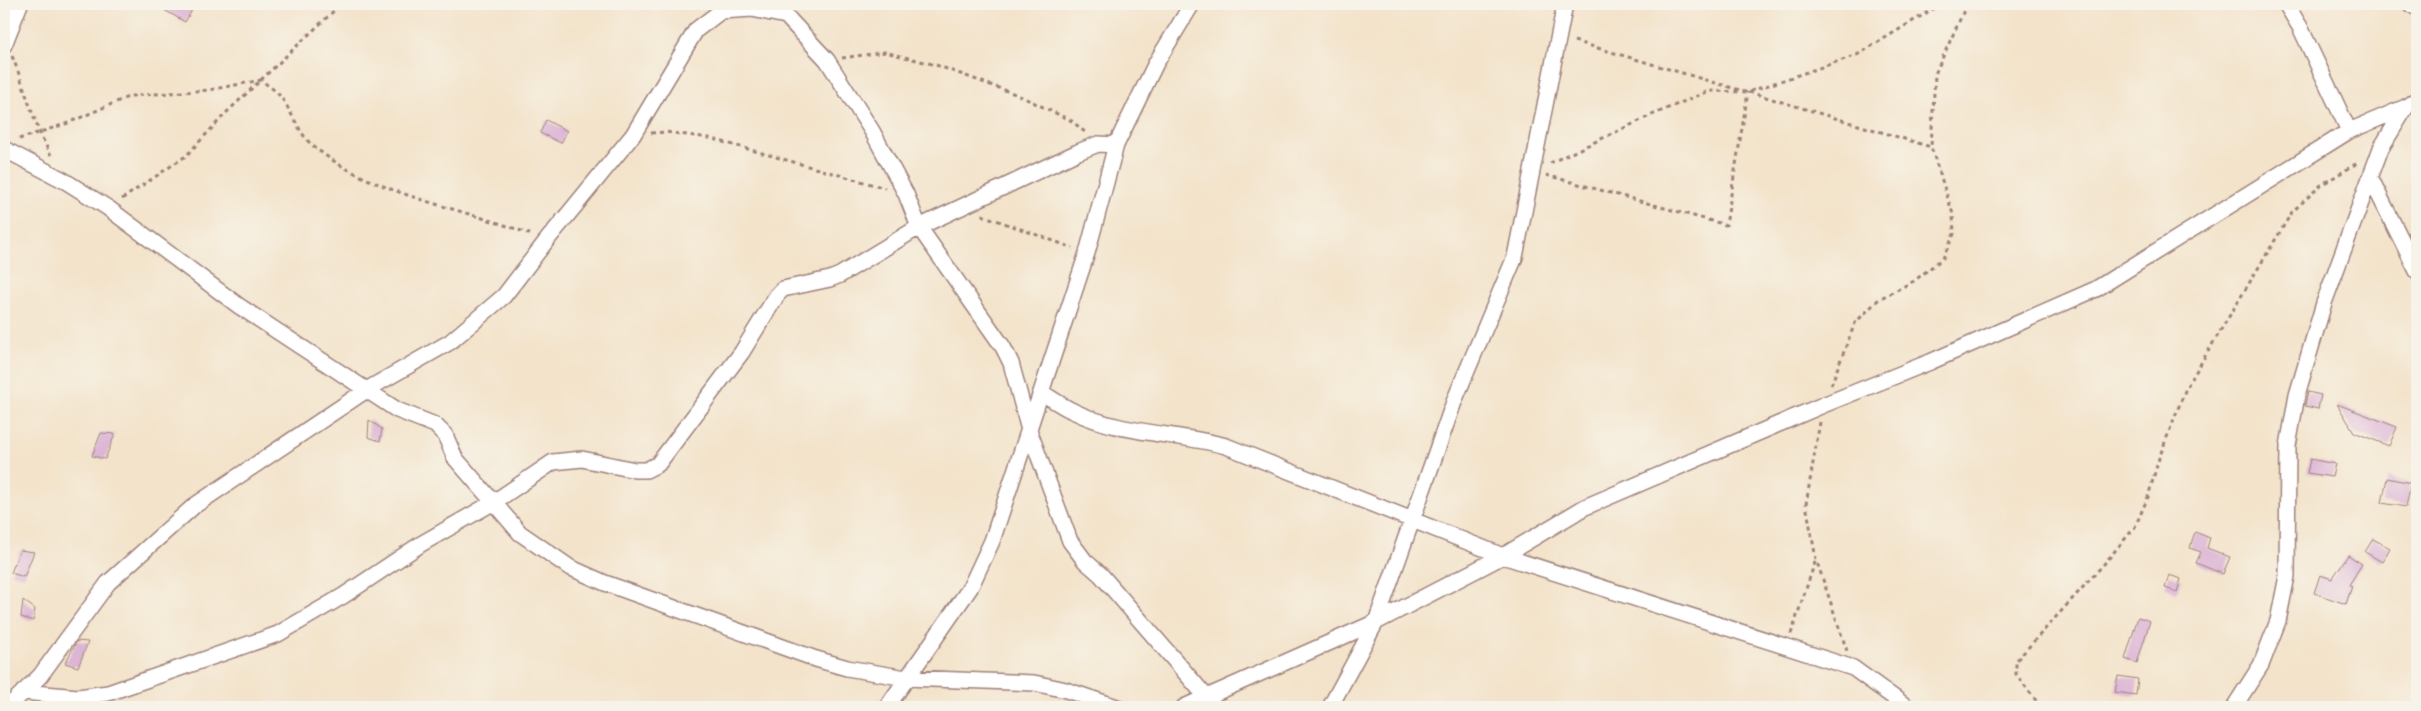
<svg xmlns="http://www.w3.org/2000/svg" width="2421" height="711" font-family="'IM FELL DW Pica',serif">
  <rect width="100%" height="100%" fill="#f7f3e8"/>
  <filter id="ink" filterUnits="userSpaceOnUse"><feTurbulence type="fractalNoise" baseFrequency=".02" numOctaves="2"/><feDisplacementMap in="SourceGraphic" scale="10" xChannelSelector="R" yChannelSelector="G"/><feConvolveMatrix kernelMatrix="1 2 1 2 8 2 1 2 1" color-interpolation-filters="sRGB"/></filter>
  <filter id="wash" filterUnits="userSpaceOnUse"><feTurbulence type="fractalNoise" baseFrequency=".0096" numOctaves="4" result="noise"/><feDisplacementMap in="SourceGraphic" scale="20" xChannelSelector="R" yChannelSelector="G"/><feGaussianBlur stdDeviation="1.12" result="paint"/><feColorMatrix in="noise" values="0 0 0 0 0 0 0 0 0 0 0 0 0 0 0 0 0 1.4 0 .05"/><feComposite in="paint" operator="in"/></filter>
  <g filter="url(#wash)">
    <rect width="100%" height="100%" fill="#f3e3ca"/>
    <g id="blocks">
      <!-- building -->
      <path fill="#dcb4d6" d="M154 4H181L192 10 185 22Z
        M546 120 567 131 561 143 540 133Z
        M2308 392 2321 395 2318 409 2305 406Z
        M2337 404 2397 427 2389 446 2354 432Z
        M369 420 382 429 380 441 368 437Z
        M101 433 115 434 105 459 92 456Z
        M2310 459 2335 464 2332 477 2307 473Z
        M2387 478 2411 483 2406 507 2382 503Z
        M2195 532 2210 538 2207 548 2230 557 2223 574 2196 563 2201 552 2190 548Z
        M2373 539 2390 548 2382 562 2365 552Z
        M20 550 34 552 24 577 11 573Z
        M2348 555 2362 564 2349 585 2352 586 2346 604 2314 593 2320 575 2332 579Z
        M2169 575 2181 579 2177 592 2165 588Z
        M23 600 35 609 33 621 21 617Z
        M2138 617 2150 621 2137 663 2125 659Z
        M77 641 88 642 78 667 65 663Z
        M2118 676 2138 679 2136 695 2115 692Z"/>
    </g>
  </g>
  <g filter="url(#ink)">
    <use href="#blocks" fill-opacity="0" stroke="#9e817a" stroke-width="1"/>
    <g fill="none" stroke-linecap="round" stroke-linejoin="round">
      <defs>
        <path id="street" d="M2286 4 2300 27 2349 131
          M2410 4 2417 8
          M4 45 20 4
          M4 149 65 181 108 208 239 306 397 410 435 425 445 435 455 458 520 533 569 567 605 583 816 659 847 668 906 678 1034 683 1066 690 1117 707
          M2371 179 2417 271
          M1041 392C1052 399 1063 407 1075 412 1120 434 1177 433 1226 446L1503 556 1853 668 1907 707
          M23 692 78 697 108 693 278 634 343 596 421 544 494 502 553 462 582 459 635 470H646L658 464 742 352 777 295 783 289 830 279 840 275 919 227 1078 152 1098 144 1116 145
          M8 707 40 676 108 583 194 506 368 389 450 342 504 296 547 240 633 135 696 30 721 11 752 9 786 16 827 60 872 131 906 194 919 227 1003 347 1011 363 1029 430 1070 541 1085 561 1101 575 1215 707
          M887 707 970 588 992 541 1087 253 1116 145 1156 63 1192 4
          M1184 707 1376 622 1503 556 1585 507 1823 405 1930 362 2096 289 2349 131 2406 107 2417 99
          M1330 707 1376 622 1455 399 1515 257 1565 4
          M2234 707 2261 665 2278 621 2287 576 2288 446 2297 395 2324 303 2381 148 2406 107"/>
      </defs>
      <!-- street casing -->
      <use href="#street" stroke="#9e817a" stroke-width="18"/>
      <!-- path -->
      <path stroke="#9e817a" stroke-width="3" stroke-dasharray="4 4" stroke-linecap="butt" d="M1574 41 1743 91
        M12 56C26 89 33 124 51 155
        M842 58 885 52 936 65 1018 95 1072 121 1086 133
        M1749 92 1931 147
        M651 133 665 132 709 138 885 188
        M19 139 68 123 130 96 209 90 261 80C267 85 274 89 279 95 292 110 298 133 313 146 376 197 459 206 532 235
        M1550 163 1654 114 1709 91 1748 92 1857 55 1941 4
        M1546 175 1726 225 1748 92
        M122 199 186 156 227 112 341 4
        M982 215 1073 248
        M1831 385 1855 323 1879 299 1914 281 1943 258 1954 234 1953 214 1931 147 1935 74 1967 4
        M1820 422 1806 504 1816 559 1847 651
        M1791 634 1816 559
        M2041 707 2016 674V661L2104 564 2135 527 2148 497 2159 458 2186 388 2292 212 2321 185 2359 162"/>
      <!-- street -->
      <use href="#street" stroke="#fff" stroke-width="15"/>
    </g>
  </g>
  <!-- margin -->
  <rect width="2421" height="711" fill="none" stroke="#f7f3e8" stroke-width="20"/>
</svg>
